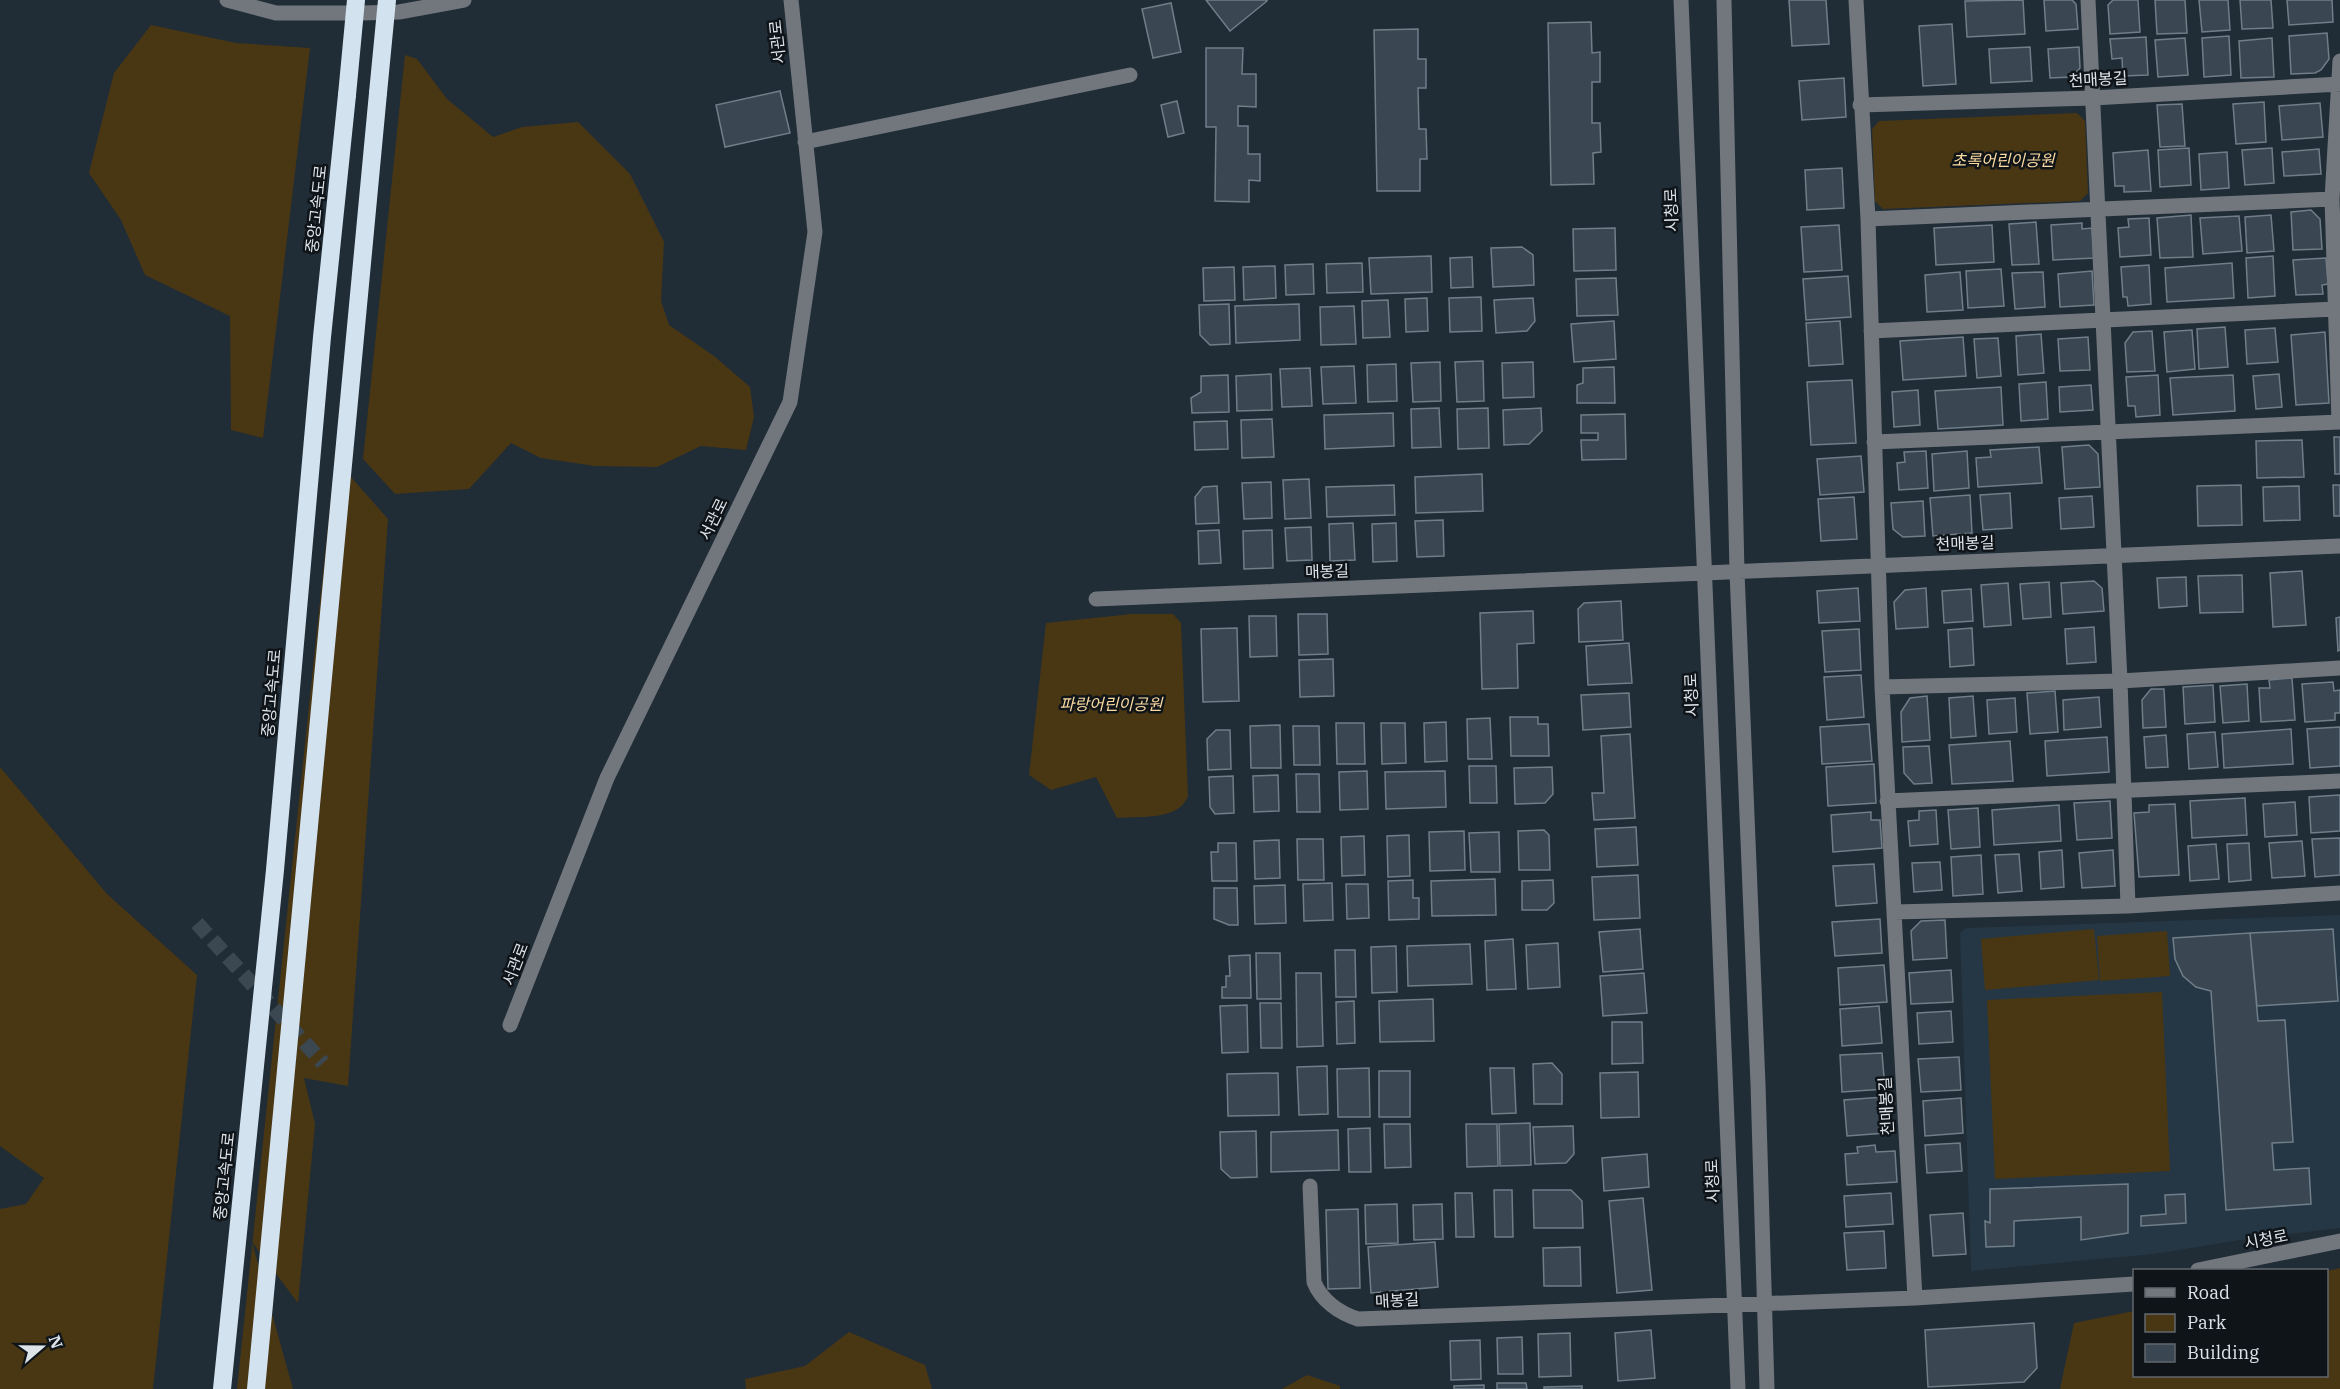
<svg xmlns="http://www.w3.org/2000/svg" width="2340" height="1389" font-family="'IBM Plex Serif','Noto Sans KR',serif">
  <rect width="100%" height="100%" fill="#202c36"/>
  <!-- built -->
  <path fill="#253744" d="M2340 915V1228L2240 1240 2154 1254 1971 1271 1960 933 1966 928Z"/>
  <!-- green -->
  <path fill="#493714" d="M151 25 236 43 310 48 263 438 231 430 230 316 145 275 121 220 89 173 114 73Z
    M405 55 417 59 447 99 493 137 522 127 578 122 630 174 664 242 661 301 669 325 714 356 750 387 754 417 746 450 701 446 657 467 595 466 541 458 511 443 469 489 395 494 363 459Z
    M2077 113 2085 121 2088 193 2080 201 1883 209 1875 201 1872 129 1879 121Z
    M335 459 388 519 348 1086 304 1078 315 1124 298 1303 252 1242 293 1389H237Z
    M1132 614H1173L1181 623 1188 796C1179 821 1139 816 1117 818L1096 777 1051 790 1029 775 1046 623Z
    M0 767 107 894 197 975 153 1389H0V1209L26 1204 44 1178 0 1146Z
    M2094 929 2099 980 1985 990 1981 939Z
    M2167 931 2170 976 2100 981 2097 936Z
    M2162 992 2170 1171 1995 1179 1987 1000Z
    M2340 1268V1389H2060L2074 1323 2134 1311V1376H2326L2327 1271Z
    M849 1332 925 1365 932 1389H746L745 1379 805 1366Z
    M1307 1375 1340 1386V1389H1282Z"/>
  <!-- building -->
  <path fill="#3a4651" stroke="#707e8a" stroke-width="1.5" d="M1206 0H1267V1L1230 31Z
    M1789 0H1826L1829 44 1792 46Z
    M2023 0 2025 34 1967 37 1965 1Z
    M2044 0H2072L2076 4 2078 29 2046 31Z
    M2113 0H2138L2140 32 2110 34 2108 5Z
    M2155 0H2185L2187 33 2157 34Z
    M2199 0H2228L2230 30 2202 32Z
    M2240 0H2271L2273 28 2242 29Z
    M2287 0H2332L2333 22 2289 25Z
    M1171 3 1181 52 1153 58 1142 9Z
    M1591 22 1592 53 1600 52V82H1592V123H1600L1601 152 1593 153 1594 184 1551 185 1548 23Z
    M1952 24 1956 84 1923 86 1919 26Z
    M1418 29V59H1426V88H1418L1419 129H1426L1427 159H1420V191H1377L1374 30Z
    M2327 33 2329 59 2321 70 2315 73 2291 74 2289 36Z
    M2229 36 2231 75 2204 77 2202 38Z
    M2146 37 2148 75 2123 76 2122 58 2112 59 2110 39Z
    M2185 38 2188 75 2158 77 2155 40Z
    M2272 38 2274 77 2241 78 2239 41Z
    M2030 47 2032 81 1991 83 1989 49Z
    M2079 47 2080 68 2072 77 2050 78 2048 49Z
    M1206 48H1243L1242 74H1256V107L1238 106V126H1248V154H1260V181L1249 180V202L1215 201 1216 127H1206Z
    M1844 78 1846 117 1802 120 1799 81Z
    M780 91 790 133 725 147 716 105Z
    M1177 101 1184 133 1168 137 1161 105Z
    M2264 102 2266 142 2236 144 2233 104Z
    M2320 103 2323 137 2282 140 2279 106Z
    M2182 104 2185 146 2160 147 2157 105Z
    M2189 148 2191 185 2160 187 2158 150Z
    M2272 148 2274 183 2245 185 2242 150Z
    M2319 149 2321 174 2284 176 2282 152Z
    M2148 150 2151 191 2124 192V186H2115L2113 153Z
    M2227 152 2229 188 2201 190 2199 154Z
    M1842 168 1844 208 1807 210 1805 170Z
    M2311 210 2320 219 2322 249 2293 250 2291 212Z
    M2191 215 2193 257 2160 258 2157 218Z
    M2271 215 2274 251 2247 253 2245 217Z
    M2239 216 2242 251 2203 254 2200 218Z
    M2149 218 2151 255 2120 257 2118 228 2129 227 2128 219Z
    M2036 222 2039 264 2012 265 2009 224Z
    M2082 223V229L2092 228 2094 258 2053 260 2051 225Z
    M1839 225 1842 270 1804 272 1801 227Z
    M1992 225 1994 262 1936 265 1934 228Z
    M1615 228 1616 270 1574 271 1573 229Z
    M1522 247 1533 255 1534 285 1493 287 1491 248Z
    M1431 256 1432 292 1371 294 1369 258Z
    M2273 256 2275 296 2248 298 2246 258Z
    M1472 257 1473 287 1451 288 1450 258Z
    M2326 258 2328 284 2322 285 2323 294 2296 295 2293 260Z
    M1362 263 1363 292 1327 293 1326 264Z
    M2232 263 2234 298 2167 302 2165 268Z
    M1313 264 1314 294 1286 295 1285 265Z
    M2149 265 2151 304 2128 306 2127 297H2123L2121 267Z
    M1275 266 1276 298 1244 300 1243 267Z
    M1234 267 1235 300 1204 301 1203 268Z
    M2001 269 2004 306 1968 308 1966 271Z
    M2092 271 2094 305 2060 307 2058 274Z
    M1960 272 1963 310 1927 312 1925 275Z
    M2043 272 2045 307 2015 309 2012 273Z
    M1848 276 1851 317 1806 320 1803 279Z
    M1616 278 1618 315 1577 316 1576 279Z
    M1481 297 1482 331 1450 332 1449 298Z
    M1427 298 1428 331 1406 332 1405 299Z
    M1533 298 1535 321 1527 331 1496 333 1494 300Z
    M1388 300 1390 337 1363 338 1362 301Z
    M1229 304 1230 344 1210 345 1200 335 1199 305Z
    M1299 304 1300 340 1236 343 1235 306Z
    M1354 306 1356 344 1321 345 1320 307Z
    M1614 321 1616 359 1574 362 1571 324Z
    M1840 321 1843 364 1809 366 1806 323Z
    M2225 327 2228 367 2199 369 2197 329Z
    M2275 328 2278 362 2247 364 2245 330Z
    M2192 330 2195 369 2167 372 2164 332Z
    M2152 331 2155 371 2127 372 2125 343 2133 332Z
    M2325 332 2329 403 2296 405 2291 335Z
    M2041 334 2044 373 2018 375 2016 336Z
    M1963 337 1966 376 1903 380 1900 341Z
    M2088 337 2090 370 2060 371 2058 339Z
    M1998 338 2001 376 1977 378 1974 339Z
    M1483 361 1484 401 1457 402 1455 362Z
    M1440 362 1441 401 1413 402 1411 363Z
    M1533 362 1534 397 1503 398 1502 363Z
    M1396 364 1397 401 1368 402 1367 365Z
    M1354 366 1356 403 1323 404 1321 367Z
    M1614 367 1615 403H1577V385L1583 383V368Z
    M1310 368 1312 406 1282 407 1280 369Z
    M1271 374 1272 410 1237 411 1236 376Z
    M2279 374 2282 407 2256 409 2253 376Z
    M1228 375 1229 412 1192 413 1191 398 1201 392V376Z
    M2158 375 2160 415 2136 417 2135 406H2128L2126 377Z
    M2233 375 2235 411 2173 415 2170 378Z
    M1852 380 1856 443 1811 445 1807 382Z
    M2046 382 2048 419 2021 421 2019 384Z
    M2091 385 2093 410 2060 412 2059 387Z
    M2001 387 2003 425 1938 429 1935 391Z
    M1918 390 1920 425 1894 427 1892 392Z
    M1439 408 1441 447 1412 448 1411 409Z
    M1488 408 1489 448 1458 449 1457 409Z
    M1541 408 1542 431 1529 444 1504 445 1503 410Z
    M1393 413 1394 446 1325 449 1324 415Z
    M1625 414 1626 459 1582 460 1581 440H1598V433H1581V415Z
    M1272 419 1274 457 1242 458 1241 420Z
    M1227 421 1228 449 1195 450 1194 422Z
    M2334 437H2340V474H2335Z
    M2302 440 2304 477 2257 478 2256 441Z
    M2089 445 2098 454 2100 487 2065 489 2062 447Z
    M2039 447 2042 483 1978 487 1976 458 1991 457 1990 450Z
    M1926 451 1928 488 1899 490 1897 463 1905 462 1904 452Z
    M1967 451 1969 488 1934 491 1932 454Z
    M1861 456 1864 492 1820 495 1817 459Z
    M1482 474 1483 511 1416 513 1415 477Z
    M1309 479 1311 518 1285 519 1283 480Z
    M1271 482 1272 518 1244 519 1242 483Z
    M1394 485 1395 515 1327 517 1326 487Z
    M2241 485 2242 525 2198 526 2197 486Z
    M2333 485H2340V516H2334Z
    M1217 486 1219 523 1196 524 1195 497 1203 487Z
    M2299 486 2300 520 2264 521 2263 487Z
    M2010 493 2012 528 1983 530 1980 495Z
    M1970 495 1972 533 1933 536 1930 498Z
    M2092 496 2094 527 2061 529 2059 498Z
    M1854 497 1857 539 1821 541 1818 499Z
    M1923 501 1925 536 1903 537 1893 529 1891 503Z
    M1443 520 1444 556 1417 557 1415 521Z
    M1353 523 1355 560 1330 561 1329 524Z
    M1396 523 1397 561 1373 562 1372 524Z
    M1311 527 1312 560 1287 561 1285 528Z
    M1219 530 1221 563 1199 564 1198 531Z
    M1272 530 1273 568 1244 569 1243 531Z
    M2302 571 2306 625 2273 627 2270 573Z
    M2242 575 2243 612 2200 613 2198 576Z
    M2186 577 2187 606 2159 608 2157 578Z
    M2094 581 2102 588 2104 611 2063 614 2061 583Z
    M2049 582 2051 617 2023 619 2020 584Z
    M2008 583 2011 625 1984 627 1981 585Z
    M1858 588 1860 621 1819 623 1817 591Z
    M1926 588 1928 627 1896 629 1894 602 1905 590Z
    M1971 589 1973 621 1944 623 1942 591Z
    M1621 601 1623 640 1579 642 1578 609 1584 603Z
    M1533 611 1534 643 1517 644 1518 688 1482 689 1480 613Z
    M1298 614H1327L1328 654 1299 655Z
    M1249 616H1276L1277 656 1250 657Z
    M2340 617V650L2338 651 2336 618Z
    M2094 627 2096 662 2067 664 2065 629Z
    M1237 628 1239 701 1203 702 1201 629Z
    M1972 628 1974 665 1950 667 1948 630Z
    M1859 629 1861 670 1825 672 1822 631Z
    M1629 643 1632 683 1588 685 1586 646Z
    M1333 659 1334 696 1300 697 1299 660Z
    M1861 675 1864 717 1827 720 1824 677Z
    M2292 678 2295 720 2261 722 2259 688H2270L2269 680Z
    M2333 682 2334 691 2340 690V713H2335V720L2305 722 2302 684Z
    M2247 684 2249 721 2223 723 2220 686Z
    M2213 685 2215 722 2185 724 2183 687Z
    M2151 689H2164L2166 727 2143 728 2142 700Z
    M2055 691 2058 732 2030 734 2027 693Z
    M1629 693 1631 727 1583 730 1581 695Z
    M1927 696 1930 740 1902 742 1901 712 1910 698Z
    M1973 696 1976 736 1951 738 1949 698Z
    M2099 697 2101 727 2064 730 2063 700Z
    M2015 698 2017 732 1989 734 1987 700Z
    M1510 717H1538V724H1548L1549 756H1511Z
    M1490 718 1492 759H1468L1467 719Z
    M1446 722 1447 761 1425 762 1424 723Z
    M1336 723H1364L1365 764H1337Z
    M1381 723H1405L1406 763 1382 764Z
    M1869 724 1872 761 1822 764 1820 727Z
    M1280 725 1281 768H1251L1250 726Z
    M1293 726H1319L1320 765H1294Z
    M2340 727V766L2310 768 2307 729Z
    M2291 729 2293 764 2224 768 2222 734Z
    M1216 730H1230L1231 769 1208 770 1207 739Z
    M2215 732 2218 767 2189 769 2187 734Z
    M1630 734 1635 818 1594 820 1592 793H1604L1601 736Z
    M2166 735 2168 767 2146 768 2144 737Z
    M2107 737 2109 772 2047 776 2045 741Z
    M2010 741 2013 781 1952 784 1949 745Z
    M1929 746 1932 783 1914 784 1904 773 1903 747Z
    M1874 764 1876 803 1828 806 1826 767Z
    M1469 766H1496L1497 803H1470Z
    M1552 767 1553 794 1545 803 1515 804 1514 768Z
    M1367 771 1368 809 1340 810 1339 772Z
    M1445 771 1446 807 1386 809 1385 772Z
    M1296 774H1319L1320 812H1297Z
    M1278 775 1279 811 1254 812 1253 776Z
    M1233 776 1234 813 1215 814 1210 807 1209 777Z
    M2340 795V831L2311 833 2309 797Z
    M2245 798 2247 835 2192 838 2190 801Z
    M2110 801 2112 838 2077 840 2074 803Z
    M2295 802 2297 835 2265 837 2263 804Z
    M2175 804 2179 875 2139 877 2134 813 2149 812V805Z
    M2059 805 2061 841 1994 845 1992 810Z
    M1978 808 1980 847 1951 849 1948 810Z
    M1936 810 1938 844 1910 846 1908 821 1919 820V811Z
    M1871 812V820H1880L1882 848 1833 852 1831 815Z
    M1636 827 1638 865 1597 867 1595 829Z
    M1544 830 1549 835 1550 870H1519L1518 831Z
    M1464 831 1465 870 1430 871 1429 832Z
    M1499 832 1500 872H1471L1469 833Z
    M1409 835 1410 876 1388 877 1387 836Z
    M1364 836 1365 875 1342 876 1341 837Z
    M2340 838V875L2315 877 2312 839Z
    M1297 839H1323L1324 880H1298Z
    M1279 840 1280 878 1255 879 1254 841Z
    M2302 841 2305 876 2272 878 2269 843Z
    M1218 843H1236L1237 881H1212L1211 852H1218Z
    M2249 843 2251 880 2229 882 2227 844Z
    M2216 844 2219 879 2190 881 2188 846Z
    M2062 850 2064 887 2041 889 2039 852Z
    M2113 850 2115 886 2082 888 2079 853Z
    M2019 854 2022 891 1998 893 1995 855Z
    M1981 855 1983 894 1953 896 1951 857Z
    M1940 862 1942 890 1914 892 1912 863Z
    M1874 864 1877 903 1836 906 1833 866Z
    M1638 875 1640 918 1594 920 1592 877Z
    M1495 879 1496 915 1432 916 1431 881Z
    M1413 880V898H1419V919L1389 920 1388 881Z
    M1553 880 1554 903 1547 910H1522V881Z
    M1332 883 1333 920 1304 921 1303 884Z
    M1346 884H1368L1369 918 1347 919Z
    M1285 885 1286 923 1255 924 1254 886Z
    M1214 888H1237L1238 925H1229L1214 919Z
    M1880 919 1882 953 1835 956 1832 922Z
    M1945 920 1947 958 1913 960 1911 931 1921 921Z
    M1640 929 1643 969 1603 972 1599 932Z
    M2333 929 2338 1001 2257 1006 2250 933Z
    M2250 933 2258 1021 2285 1020 2293 1142 2272 1143 2274 1170 2309 1168 2311 1204 2226 1210 2211 991 2196 987 2183 976 2175 959 2173 938Z
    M1513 939 1516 989 1487 990 1485 941Z
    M1558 943 1560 987 1528 989 1526 945Z
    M1470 944 1472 984 1408 986 1407 946Z
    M1396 946 1397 992 1372 993 1371 947Z
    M1335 950H1355L1356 997H1336Z
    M1256 953H1280L1281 999H1257Z
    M1250 955 1251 998H1222V987H1226V976H1230L1229 956Z
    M1884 965 1887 1002 1840 1005 1838 968Z
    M1951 970 1953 1002 1911 1004 1909 973Z
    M1296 973H1321L1323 1046 1297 1047Z
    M1644 973 1647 1013 1603 1016 1600 976Z
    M1433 999 1434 1041 1380 1042 1379 1001Z
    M1354 1001 1355 1043 1337 1044 1336 1002Z
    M1260 1003H1281L1282 1048H1261Z
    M1247 1005 1248 1052 1222 1053 1220 1006Z
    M1879 1006 1882 1043 1842 1046 1840 1009Z
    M1951 1011 1953 1042 1919 1044 1917 1013Z
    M1612 1022H1642L1643 1063 1612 1064Z
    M1882 1053 1885 1089 1842 1092 1840 1055Z
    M1959 1057 1961 1090 1921 1092 1918 1059Z
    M1552 1063 1562 1074V1104H1534L1533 1064Z
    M1327 1066 1328 1114 1299 1115 1297 1067Z
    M1369 1068 1370 1117H1338L1337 1069Z
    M1490 1068H1514L1516 1113 1492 1114Z
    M1379 1071H1410V1117H1379Z
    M1638 1072 1639 1117 1601 1118 1600 1073Z
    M1278 1073 1279 1115 1228 1116 1227 1074Z
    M1883 1097 1886 1133 1847 1136 1844 1100Z
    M1961 1098 1963 1133 1925 1136 1923 1101Z
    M1530 1123 1531 1165 1500 1166 1499 1124Z
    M1384 1124H1410L1411 1167 1385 1168Z
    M1466 1124H1497L1498 1166 1467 1167Z
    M1573 1126 1574 1154 1566 1163 1535 1164 1533 1127Z
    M1370 1128 1371 1172H1349L1348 1129Z
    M1338 1130 1339 1170 1271 1172V1132Z
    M1256 1131 1257 1177 1231 1178 1221 1169 1220 1132Z
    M1960 1143 1962 1171 1927 1173 1925 1145Z
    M1875 1145 1876 1152 1895 1151 1897 1182 1847 1185 1845 1154 1858 1153 1857 1147Z
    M1647 1154 1649 1187 1604 1191 1602 1158Z
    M2128 1184V1233L2081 1240V1217L2014 1221V1246L1986 1247 1985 1221 1990 1223V1189Z
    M1494 1190H1512L1513 1237H1495Z
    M1533 1190H1571L1582 1201 1583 1228H1534Z
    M1455 1193H1472L1474 1237H1456Z
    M1891 1193 1893 1224 1846 1227 1844 1196Z
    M2185 1194 2186 1223 2141 1226V1216L2166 1214 2165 1195Z
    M1643 1198 1652 1290 1617 1293 1609 1201Z
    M1397 1204 1398 1243 1366 1244 1365 1205Z
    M1442 1204 1443 1239 1414 1240 1413 1205Z
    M1358 1209 1360 1288 1328 1289 1326 1210Z
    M1963 1213 1966 1254 1933 1256 1930 1215Z
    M1884 1231 1886 1268 1847 1270 1844 1233Z
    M1435 1242 1438 1287 1371 1293 1368 1247Z
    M1580 1247 1581 1286H1544L1543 1248Z
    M2034 1323 2037 1368 2024 1382 1928 1387 1925 1330Z
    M1651 1330 1655 1378 1618 1381 1615 1333Z
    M1570 1333 1571 1376 1539 1377 1538 1334Z
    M1522 1337 1523 1374H1498L1497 1338Z
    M1480 1340 1481 1379 1451 1380 1450 1341Z
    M1497 1383H1526L1527 1389H1497Z
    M1484 1385V1389H1454V1386Z
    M1582 1386V1389H1544V1387Z"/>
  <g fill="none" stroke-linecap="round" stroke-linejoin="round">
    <!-- minor-tunnel -->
    <path stroke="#3c4851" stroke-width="15" stroke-dasharray="15 8" stroke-linecap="butt" d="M197 923 323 1063"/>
    <!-- minor -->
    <path stroke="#71777c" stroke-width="15" d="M227 0 276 13H361L399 12 464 0
      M1681 0 1738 1389
      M1724 0 1737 572 1758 1084 1767 1389
      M1856 0 1868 219 1882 687 1894 912
      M2088 0 2120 681 2128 906
      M1860 105 2093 98 2340 84
      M805 142 1130 75
      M1868 219 2332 199
      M1871 331 2336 309
      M2339 422 2332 199 2340 61
      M1874 442 2340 422
      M1096 599 2340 546
      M1882 687 2120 681 2340 668
      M1887 801 2340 781
      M510 1025 607 778 790 402 815 232 791 0
      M1310 1186 1314 1282C1321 1300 1339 1313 1358 1319L1915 1298 2134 1284
      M2198 1270 2340 1241
      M1915 1298 1894 912 2128 906 2340 893"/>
    <!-- highway -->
    <path stroke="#d3e2ef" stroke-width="18" d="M222 1389 275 870 322 337 347 95
      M256 1389 378 93"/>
    <!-- highway-bridge -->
    <path stroke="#d3e2ef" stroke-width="18" d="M378 93 387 0
      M347 95 356 0"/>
  </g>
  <g text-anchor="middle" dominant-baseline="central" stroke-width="5" stroke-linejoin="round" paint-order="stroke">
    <!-- street labels -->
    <g font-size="16" fill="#dce4ea" stroke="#0f1418">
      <text transform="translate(777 42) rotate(-96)">서관로</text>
      <text transform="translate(2098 79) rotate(-3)">천매봉길</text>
      <text transform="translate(316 209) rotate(-84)">중앙고속도로</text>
      <text transform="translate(1671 210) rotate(-92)">시청로</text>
      <text transform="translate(713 519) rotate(-64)">서관로</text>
      <text transform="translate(1965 543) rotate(-2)">천매봉길</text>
      <text transform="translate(1327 571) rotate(-2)">매봉길</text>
      <text transform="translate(271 693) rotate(-85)">중앙고속도로</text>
      <text transform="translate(1691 695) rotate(-92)">시청로</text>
      <text transform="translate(515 964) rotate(-69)">서관로</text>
      <text transform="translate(1886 1106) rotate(-93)">천매봉길</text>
      <text transform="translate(224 1176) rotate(-84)">중앙고속도로</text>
      <text transform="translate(1712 1181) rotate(-92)">시청로</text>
      <text transform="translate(2266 1239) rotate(-11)">시청로</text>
      <text transform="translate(1397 1300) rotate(-3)">매봉길</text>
    </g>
    <!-- park labels -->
    <g font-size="16" font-style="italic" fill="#fadaa1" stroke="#0f1418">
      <text x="2003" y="160">초록어린이공원</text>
      <text x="1111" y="704">파랑어린이공원</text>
    </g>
  </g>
  <!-- legend -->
  <rect x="2133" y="1269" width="195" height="108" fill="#0f1418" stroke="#61676c" stroke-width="1.5"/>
  <rect x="2145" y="1288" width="30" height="9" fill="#71777c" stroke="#61676c" stroke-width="1.5"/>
  <text x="2187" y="1299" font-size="18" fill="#dce4ea">Road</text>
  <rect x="2145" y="1314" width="30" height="18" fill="#493714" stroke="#61676c" stroke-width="1.5"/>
  <text x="2187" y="1329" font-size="18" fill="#dce4ea">Park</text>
  <rect x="2145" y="1344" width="30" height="18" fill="#3a4651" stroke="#61676c" stroke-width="1.5"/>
  <text x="2187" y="1359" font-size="18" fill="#dce4ea">Building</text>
  <!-- north arrow -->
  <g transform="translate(42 1347) rotate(70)" stroke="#0f1418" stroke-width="4.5" paint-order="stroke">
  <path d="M0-4.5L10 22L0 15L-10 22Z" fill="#dce4ea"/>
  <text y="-9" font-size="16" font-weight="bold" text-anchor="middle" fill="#dce4ea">N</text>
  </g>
</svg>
